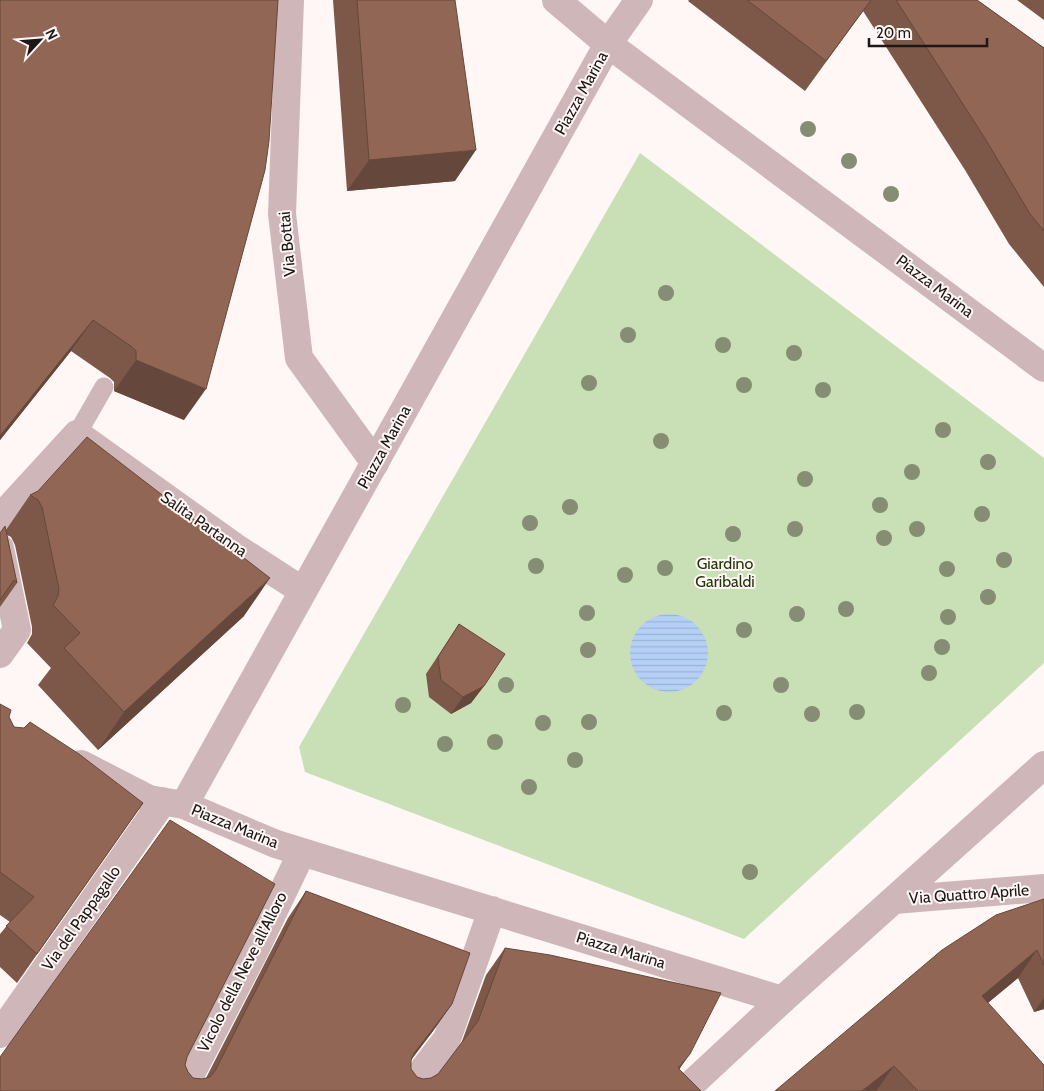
<svg xmlns="http://www.w3.org/2000/svg" width="1044" height="1091" font-family="Cabin,sans-serif">
  <defs>
    <pattern id="water-rules" width="6" height="5" patternUnits="userSpaceOnUse" patternTransform="scale(1.25)"><rect width="6" height="5" fill="#b5d0f7"/><path d="M0 2.5h6" fill="none" stroke="#9bb2d3"/></pattern>
  </defs>
  <rect width="100%" height="100%" fill="#fef7f5"/>
  <!-- park -->
  <path fill="#c9dfb6" d="M640 153 1044 458V663L744 939 305 772 299 747Z"/>
  <!-- water -->
  <path fill="url(#water-rules)" d="M630 653a39 39 0 1 1 78 0a39 39 0 1 1-78 0Z"/>
  <g fill="none" stroke-linecap="round" stroke-linejoin="round">
    <!-- service -->
    <path stroke="#cfb7b9" stroke-width="19" d="M77 434 104 387"/>
    <!-- pedestrian -->
    <path stroke="#cfb7b9" stroke-width="28" d="M290 0 282 214 299 358 375 463
      M556 0 608 44
      M276 844 782 1000
      M182 1091 256 948 302 852
      M407 1091 447 1039 492 910"/>
    <!-- minor -->
    <path stroke="#cfb7b9" stroke-width="28" d="M608 44 1044 368
      M0 518 77 434 235 547 303 591
      M0 548 17 630 0 654
      M81 764 149 799 184 805 276 844
      M184 805 608 44 639 0
      M894 900 1044 888
      M0 1034 163 801
      M684 1091 782 1000 1044 765"/>
  </g>
  <!-- trees -->
  <g fill="#858d73">
    <circle cx="808" cy="129" r="8"/>
    <circle cx="849" cy="161" r="8"/>
    <circle cx="891" cy="194" r="8"/>
    <circle cx="666" cy="293" r="8"/>
    <circle cx="628" cy="335" r="8"/>
    <circle cx="723" cy="345" r="8"/>
    <circle cx="794" cy="353" r="8"/>
    <circle cx="589" cy="383" r="8"/>
    <circle cx="744" cy="385" r="8"/>
    <circle cx="823" cy="390" r="8"/>
    <circle cx="943" cy="430" r="8"/>
    <circle cx="661" cy="441" r="8"/>
    <circle cx="988" cy="462" r="8"/>
    <circle cx="912" cy="472" r="8"/>
    <circle cx="805" cy="479" r="8"/>
    <circle cx="880" cy="505" r="8"/>
    <circle cx="570" cy="507" r="8"/>
    <circle cx="982" cy="514" r="8"/>
    <circle cx="530" cy="523" r="8"/>
    <circle cx="795" cy="529" r="8"/>
    <circle cx="917" cy="529" r="8"/>
    <circle cx="733" cy="534" r="8"/>
    <circle cx="884" cy="538" r="8"/>
    <circle cx="1004" cy="560" r="8"/>
    <circle cx="536" cy="566" r="8"/>
    <circle cx="665" cy="568" r="8"/>
    <circle cx="947" cy="569" r="8"/>
    <circle cx="625" cy="575" r="8"/>
    <circle cx="988" cy="597" r="8"/>
    <circle cx="846" cy="609" r="8"/>
    <circle cx="587" cy="613" r="8"/>
    <circle cx="797" cy="614" r="8"/>
    <circle cx="948" cy="617" r="8"/>
    <circle cx="744" cy="630" r="8"/>
    <circle cx="942" cy="647" r="8"/>
    <circle cx="588" cy="650" r="8"/>
    <circle cx="929" cy="673" r="8"/>
    <circle cx="506" cy="685" r="8"/>
    <circle cx="781" cy="685" r="8"/>
    <circle cx="403" cy="705" r="8"/>
    <circle cx="857" cy="712" r="8"/>
    <circle cx="724" cy="713" r="8"/>
    <circle cx="812" cy="714" r="8"/>
    <circle cx="589" cy="722" r="8"/>
    <circle cx="543" cy="723" r="8"/>
    <circle cx="495" cy="742" r="8"/>
    <circle cx="445" cy="744" r="8"/>
    <circle cx="575" cy="760" r="8"/>
    <circle cx="529" cy="787" r="8"/>
    <circle cx="750" cy="872" r="8"/>
  </g>
  <!-- wall -->
  <path fill="#7d5848" d="M0 0 184 420 114 391V382L110 378 71 351 0 440Z
    M333 0H455V181L347 191Z
    M689 0H977L1044 48V287L1009 244 965 170 863 11 805 91 688 1Z
    M1017 0H1044V20Z
    M30 495 244 616 98 750 38 685 51 668 27 643 32 634V627L15 545 11 537 7 535 17 583 0 607V533L6 530Z
    M459 624 484 686 471 703 451 714 429 697 426 674Z
    M0 704 9 717 14 727 143 803 17 983 0 967V934L10 922 0 915Z
    M306 891 452 1004 433 1031 411 1060V1069L417 1077 423 1079 431 1078 438 1074 461 1044 486 975 505 948 679 1069 701 1091H0L187 1057 185 1065 188 1072 193 1078 202 1079 206 1078 288 918Z
    M1044 899V1009L1034 1012 1018 978 988 1003 1044 1091H775Z"/>
  <!-- shaded-wall -->
  <path fill="#66473b" d="M476 150 455 181 347 191 369 160Z
    M93 320 71 351 0 440V436Z
    M136 360 206 389 184 420 114 391Z
    M270 578 244 616 98 750 124 712Z
    M484 686 471 703 451 714 463 697Z
    M1037 950 1018 978 963 1023 982 996Z
    M1044 998V1009L1034 1012Z
    M452 1004 433 1031 394 1082 413 1055Z
    M690 1054 671 1081 678 1068Z
    M894 1066 876 1091H862Z"/>
  <!-- building -->
  <path fill="#916654" stroke="#66473b" d="M0 0H278L269 141 265 170 206 389 136 360V351L132 347 93 320 0 436Z
    M357 0H455L476 150 369 160Z
    M747 0H871L826 61Z
    M896 0H977L1044 48V231L1030 214 986 140Z
    M87 437 270 578 124 712 64 648 80 633 53 605 58 596 59 589 42 507 38 500 30 495 38 491Z
    M5 526 17 583 14 580 0 600V533Z
    M459 624 505 654 484 686 463 697 441 680 438 657Z
    M0 704 11 710 9 717 14 727 24 728 30 722 79 754 143 803 37 954 6 926 34 897 0 872Z
    M170 820 275 884 187 1057 185 1065 188 1072 193 1078 202 1079 210 1077 215 1071 306 891 470 953 452 1004 413 1055 411 1061V1069L417 1077 423 1079 431 1078 438 1074 478 1021 505 948 550 955 721 993 690 1054 678 1068 701 1091H0V1057Z
    M1044 899V965L1037 950 982 996 1044 1065V1091H918L894 1066 862 1091H775L942 950 996 915Z"/>
  <g text-anchor="middle" dominant-baseline="central" stroke-width="4" stroke-linejoin="round" paint-order="stroke">
    <!-- street labels -->
    <g font-size="16" fill="#1c1817" stroke="#fef7f5">
      <text transform="translate(581 93) rotate(-61)">Piazza Marina</text>
      <text transform="translate(287 244) rotate(-95)">Via Bottai</text>
      <text transform="translate(935 286) rotate(37)">Piazza Marina</text>
      <text transform="translate(384 447) rotate(-61)">Piazza Marina</text>
      <text transform="translate(204 524) rotate(35)">Salita Partanna</text>
      <text transform="translate(235 826) rotate(22)">Piazza Marina</text>
      <text transform="translate(969 894) rotate(-4)">Via Quattro Aprile</text>
      <text transform="translate(81 918) rotate(-55)">Via del Pappagallo</text>
      <text transform="translate(621 950) rotate(17)">Piazza Marina</text>
      <text transform="translate(242 972) rotate(-63)">Vicolo della Neve all'Alloro</text>
    </g>
    <!-- park labels -->
    <g font-size="16" fill="#223608" stroke="#fef7f5">
      <text x="725" y="563">Giardino<tspan x="725" dy="18">Garibaldi</tspan></text>
    </g>
  </g>
  <!-- north arrow -->
  <g transform="translate(40 40) rotate(64)" stroke="#fef7f5" stroke-width="4" paint-order="stroke">
  <path d="M0-4L9 19L0 12L-9 19Z" fill="#1c1817"/>
  <text y="-8" font-size="14" font-weight="bold" text-anchor="middle" fill="#1c1817">N</text>
  </g>
  <!-- scale -->
  <path d="M869 38v8h118v-8" fill="none" stroke="#1c1817" stroke-width="2.5"/>
  <text x="876" y="38" font-size="15" fill="#1c1817" stroke="#fef7f5" stroke-width="4" paint-order="stroke">20 m</text>
</svg>
